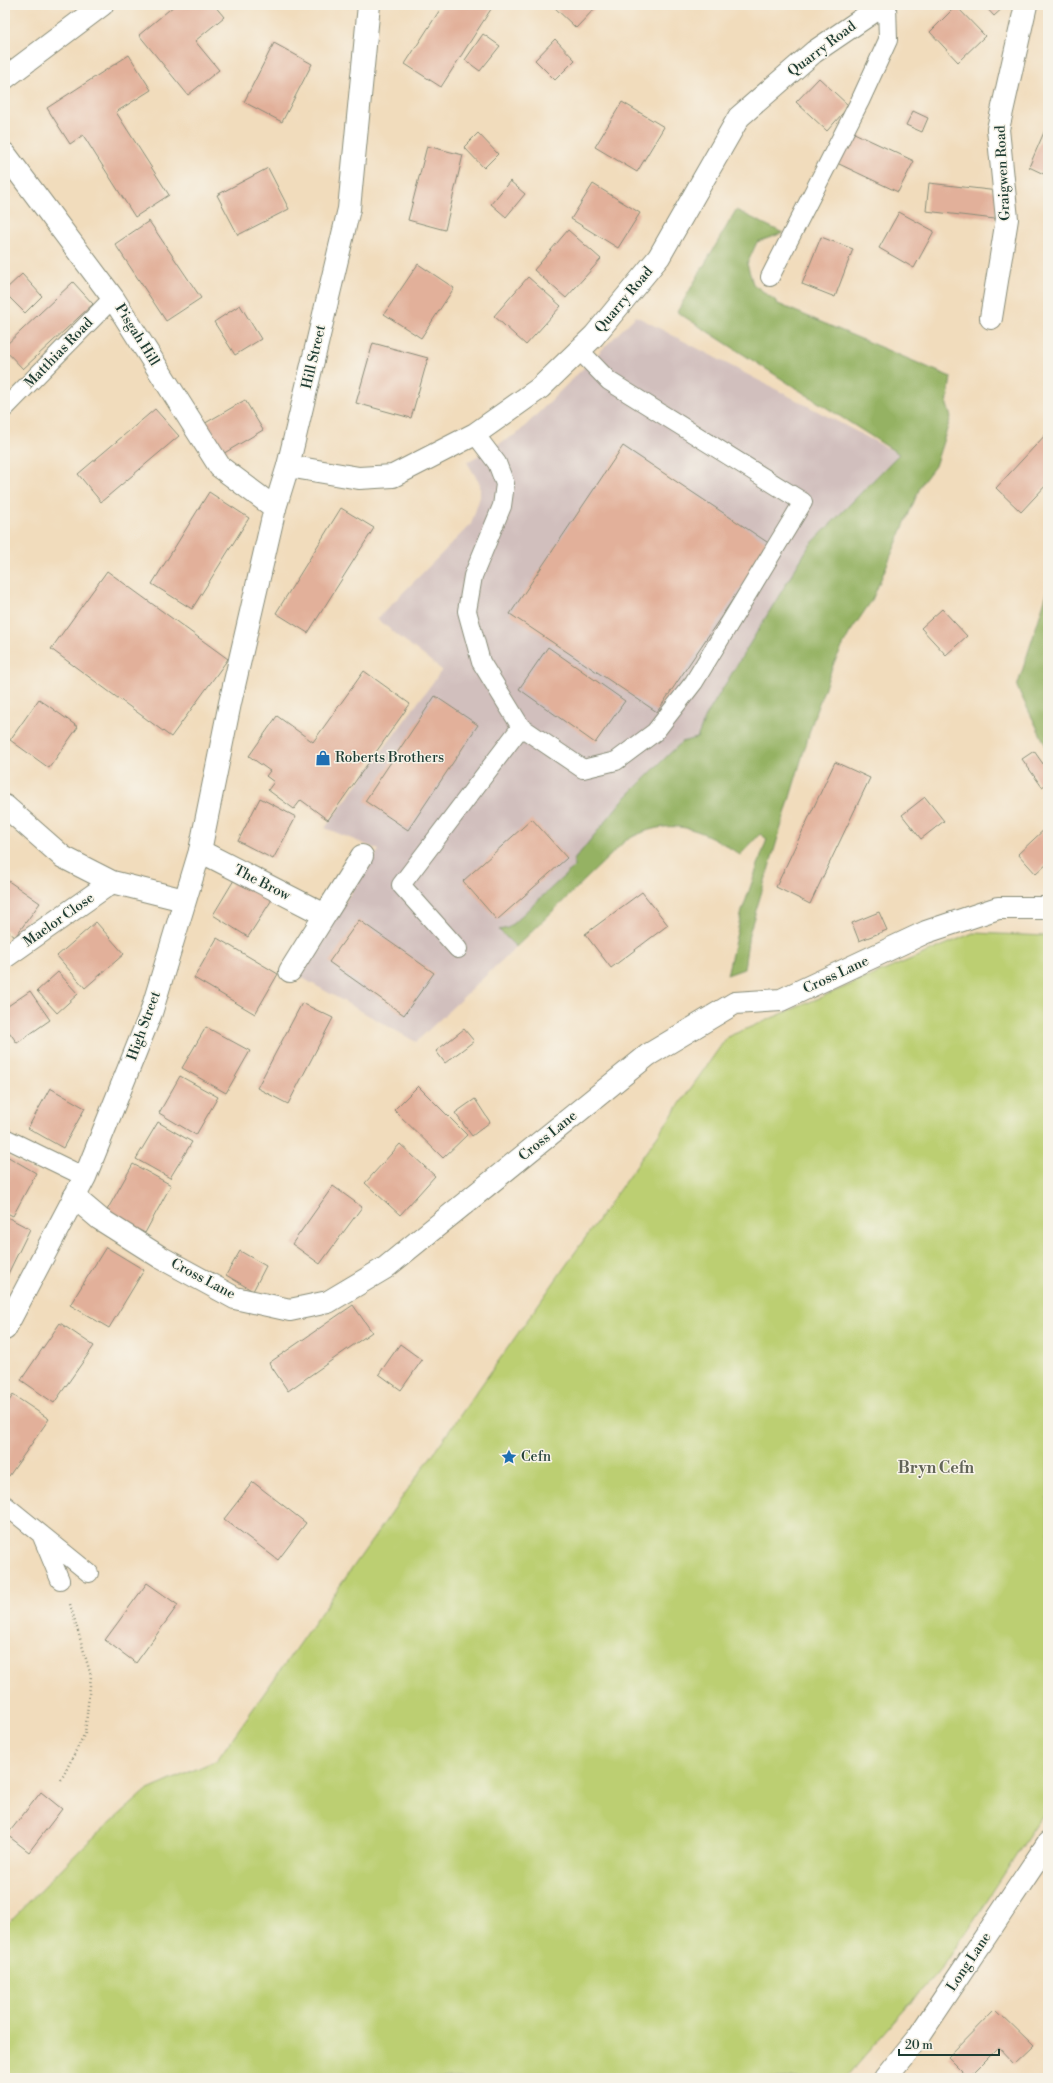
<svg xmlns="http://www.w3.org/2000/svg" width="1053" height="2083" font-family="'Libre Bodoni',serif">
  <rect width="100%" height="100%" fill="#f7f3e8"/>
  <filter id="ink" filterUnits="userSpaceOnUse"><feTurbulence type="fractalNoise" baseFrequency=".025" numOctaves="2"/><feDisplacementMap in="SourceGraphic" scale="8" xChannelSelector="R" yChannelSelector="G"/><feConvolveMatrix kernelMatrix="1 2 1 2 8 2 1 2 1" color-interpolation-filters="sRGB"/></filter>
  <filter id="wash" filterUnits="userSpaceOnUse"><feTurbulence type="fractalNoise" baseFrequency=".012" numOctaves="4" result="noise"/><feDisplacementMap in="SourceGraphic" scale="16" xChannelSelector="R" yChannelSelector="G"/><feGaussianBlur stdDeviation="0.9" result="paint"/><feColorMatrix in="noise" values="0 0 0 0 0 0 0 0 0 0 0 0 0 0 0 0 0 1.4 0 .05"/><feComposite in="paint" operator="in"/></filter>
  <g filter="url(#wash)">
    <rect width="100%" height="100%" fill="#f1dcbc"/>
    <!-- industrial -->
    <path fill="#d1bfbd" d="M636 316 899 454 878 474 706 716 697 738 682 742 574 867 508 928 500 930 516 947 416 1042 297 975 379 850 325 828 442 670 377 619 471 524 480 497V484L467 462 518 433Z"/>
    <!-- green -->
    <path fill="#bccf72" stroke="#6e8653" d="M973 933 1048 936V1807L947 1961 845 2078H5V1926L84 1846 146 1791 217 1760 727 1037Z"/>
    <!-- forest -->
    <path fill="#95b264" stroke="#5a784c" d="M736 210 783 233 757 242 747 264 753 284 776 301V303L951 377 947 405 951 417 935 466 922 483 872 600 849 634 834 663 815 714 749 934 744 969 727 975 742 911 767 839 760 834 740 855C701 827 669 815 625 841L516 947 499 930 508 928 574 867V860L622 801 663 760 682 742 697 738 706 716 809 546 899 454 677 312Z
      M1048 590V750L1017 687Z"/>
    <g id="blocks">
      <!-- building -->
      <path fill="#e2b09a" d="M175 5H214L224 17 195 41 219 70 188 95 139 35Z
        M443 5 493 6 441 87 405 64Z
        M552 5H598L576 28Z
        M984 5H1006L994 16Z
        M956 6 985 36 958 62 930 32Z
        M483 34 500 46 480 71 465 60Z
        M555 39 575 60 555 80 535 60Z
        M274 43 312 64 282 122 244 102Z
        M129 55 151 90 116 112 169 195 135 217 83 135 70 144 47 108Z
        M819 78 849 106 827 131 796 102Z
        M622 102 664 127 637 172 595 147Z
        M913 111 928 118 922 132 906 125Z
        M1048 123V176L1029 167Z
        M852 132 914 161 898 192 837 163Z
        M478 133 498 154 484 168 464 147Z
        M427 146 463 155 445 230 408 220Z
        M268 168 289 209 238 235 217 195Z
        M510 181 525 194 506 217 491 204Z
        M929 183 998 191 995 219 926 211Z
        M593 184 640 213 618 248 571 219Z
        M899 212 934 231 914 268 879 248Z
        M149 221 201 298 166 321 115 244Z
        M568 230 601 259 566 298 534 270Z
        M821 237 853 249 835 297 802 284Z
        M418 264 454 288 421 338 384 314Z
        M22 274 42 296 25 313 5 293V290Z
        M528 277 561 306 526 345 494 316Z
        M73 282 93 304 23 369 5 350V346Z
        M240 305 261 339 235 355 214 322Z
        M373 343 428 358 411 418 356 403Z
        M245 400 263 430 221 455 202 425Z
        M155 409 179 436 101 502 78 474Z
        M1048 432V483L1021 512 996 488Z
        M623 446 770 544 657 712 510 614Z
        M209 492 249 518 192 609 152 584Z
        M341 508 374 528 308 633 276 613Z
        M107 571 228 659 171 737 51 649Z
        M942 609 967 636 946 655 921 628Z
        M548 647 625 701 595 743 519 689Z
        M364 671 410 704 328 820 301 800 294 809 268 790 274 782 266 776 270 771 249 756 277 716 313 742Z
        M435 696 478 725 408 830 365 801Z
        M39 699 78 727 49 768 10 740Z
        M1034 751 1048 771V783L1042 787 1022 759Z
        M835 762 870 778 810 904 776 887Z
        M925 797 944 821 921 839 902 815Z
        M260 798 296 817 273 859 238 841Z
        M532 819 567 858 497 920 463 881Z
        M1048 826V863L1036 874 1018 854Z
        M237 875 273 898 248 937 213 915Z
        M7 880 40 903 15 937 5 929V883Z
        M642 892 668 925 611 968 585 934Z
        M879 912 887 930 859 941 852 923Z
        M359 920 434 973 404 1015 329 962Z
        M96 922 124 954 85 988 57 956Z
        M217 938 278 974 255 1014 194 978Z
        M58 972 78 994 57 1013 37 991Z
        M30 991 50 1020 17 1043 5 1026V1008Z
        M302 1003 333 1018 288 1104 257 1088Z
        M206 1027 250 1051 226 1093 182 1068Z
        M464 1029 474 1041 445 1063 436 1051Z
        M180 1076 218 1097 196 1135 159 1113Z
        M418 1086 467 1135 443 1158 394 1110Z
        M50 1088 85 1108 63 1148 28 1128Z
        M475 1099 490 1122 472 1136 455 1113Z
        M158 1122 192 1142 170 1178 136 1159Z
        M400 1144 435 1176 400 1215 365 1183Z
        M5 1155 36 1173 13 1216 5 1212Z
        M133 1164 171 1185 145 1233 106 1212Z
        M333 1186 362 1207 320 1264 292 1244Z
        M5 1216 30 1229 5 1280Z
        M106 1247 144 1270 109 1328 70 1305Z
        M240 1251 266 1266 253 1291 226 1275Z
        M353 1305 372 1332 288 1391 269 1363Z
        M60 1323 94 1346 54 1403 21 1380Z
        M400 1344 422 1360 401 1390 379 1374Z
        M13 1395 49 1419 9 1476 5 1473V1407Z
        M253 1482 306 1523 278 1560 224 1519Z
        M147 1583 178 1605 136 1663 105 1640Z
        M41 1792 62 1809 29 1852 7 1835Z
        M995 2009 1033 2046 1014 2064 998 2047 968 2077 948 2057Z"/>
    </g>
  </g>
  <g filter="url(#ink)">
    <use href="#blocks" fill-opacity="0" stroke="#888c78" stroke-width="1"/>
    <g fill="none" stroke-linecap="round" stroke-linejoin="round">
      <defs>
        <path id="service" d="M770 277 860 101 888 40 887 5
          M5 408 113 298
          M475 434 497 463 505 484 502 506 473 576 467 611 481 662 521 727 583 769 616 761 655 732 694 682 803 502 609 381 579 350
          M458 949 401 885 521 727
          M5 1138 85 1177
          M5 1505 89 1573
          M41 1534 60 1580"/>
        <path id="minor" d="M5 78 102 5
          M5 154 113 298 220 467 275 508
          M991 318 1007 219 998 129 1026 5
          M288 466 359 478 393 476 475 434 540 388 594 336 659 257 739 117 814 52 883 5
          M5 806 63 857 112 882 184 900
          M200 851 325 915 290 971
          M325 915 362 856
          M5 957 112 882
          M74 1197 100 1219 160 1257 235 1298 290 1310 328 1302 385 1268 648 1055 735 1003 781 1000 926 932 998 908H1048"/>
        <path id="tertiary" d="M885 2078 919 2036 1048 1843"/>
        <path id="secondary" d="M5 1329 85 1177 151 1013 200 851 230 703 275 508 288 466 349 209 369 5"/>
      </defs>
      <!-- service casing -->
      <use href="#service" stroke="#888c78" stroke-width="20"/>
      <!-- minor casing -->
      <use href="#minor" stroke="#888c78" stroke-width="24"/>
      <!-- tertiary casing -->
      <use href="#tertiary" stroke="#888c78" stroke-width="24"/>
      <!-- secondary casing -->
      <use href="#secondary" stroke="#888c78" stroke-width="24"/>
      <!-- path -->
      <path stroke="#888c78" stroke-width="2.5" stroke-dasharray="1 3" stroke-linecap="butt" d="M61 1780 85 1733 91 1676 70 1604"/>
      <!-- service -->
      <use href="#service" stroke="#fff" stroke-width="18"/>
      <!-- minor -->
      <use href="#minor" stroke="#fff" stroke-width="22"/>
      <!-- tertiary -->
      <use href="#tertiary" stroke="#fff" stroke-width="22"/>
      <!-- secondary -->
      <use href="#secondary" stroke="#fff" stroke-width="22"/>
    </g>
  </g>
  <!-- icons -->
  <defs>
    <symbol id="shop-bare" viewBox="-9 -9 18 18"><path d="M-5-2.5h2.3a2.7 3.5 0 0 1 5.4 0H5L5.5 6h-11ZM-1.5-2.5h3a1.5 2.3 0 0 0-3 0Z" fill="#1f6fb2" stroke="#f7f3e8" stroke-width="2.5" paint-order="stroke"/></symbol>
    <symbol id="sight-bare" viewBox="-9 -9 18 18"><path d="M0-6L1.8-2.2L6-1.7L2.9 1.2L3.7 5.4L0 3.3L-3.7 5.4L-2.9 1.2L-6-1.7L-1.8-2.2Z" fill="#1f6fb2" stroke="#f7f3e8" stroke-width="2.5" paint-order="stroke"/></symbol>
  </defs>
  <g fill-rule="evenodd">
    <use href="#shop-bare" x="312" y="747" width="22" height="22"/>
    <use href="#sight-bare" x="498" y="1446" width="22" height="22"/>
  </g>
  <g text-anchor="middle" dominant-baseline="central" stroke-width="3" stroke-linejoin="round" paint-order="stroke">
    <!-- street labels -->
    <g font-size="14" fill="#1f3d34" stroke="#f7f3e8">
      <text transform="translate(822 49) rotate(-37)">Quarry Road</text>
      <text transform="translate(1003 173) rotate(-93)">Graigwen Road</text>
      <text transform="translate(624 300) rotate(-50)">Quarry Road</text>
      <text transform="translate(137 335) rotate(58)">Pisgah Hill</text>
      <text transform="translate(59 353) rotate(-46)">Matthias Road</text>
      <text transform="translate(314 357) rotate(-77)">Hill Street</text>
      <text transform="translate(262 883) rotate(27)">The Brow</text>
      <text transform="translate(59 920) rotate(-35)">Maelor Close</text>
      <text transform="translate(836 975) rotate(-25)">Cross Lane</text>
      <text transform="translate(144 1026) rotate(-70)">High Street</text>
      <text transform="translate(548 1136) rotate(-39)">Cross Lane</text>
      <text transform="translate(203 1279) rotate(28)">Cross Lane</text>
      <text transform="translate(969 1962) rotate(-56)">Long Lane</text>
    </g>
    <!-- poi labels -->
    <g font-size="14" fill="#1f3d34" stroke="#f7f3e8" text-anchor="start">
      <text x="335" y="758">Roberts Brothers</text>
      <text x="521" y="1457">Cefn</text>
    </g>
    <!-- quarter labels -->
    <g font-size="16" font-weight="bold" fill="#636558" stroke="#f7f3e8">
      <text x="936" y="1468">Bryn Cefn</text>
    </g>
  </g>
  <!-- margin -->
  <rect width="1053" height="2083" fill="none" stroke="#f7f3e8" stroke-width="20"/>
  <!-- scale -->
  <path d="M899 2049v6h100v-6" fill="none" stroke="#1f3d34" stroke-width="2"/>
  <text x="905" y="2049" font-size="12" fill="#1f3d34" stroke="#f7f3e8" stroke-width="3" paint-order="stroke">20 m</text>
</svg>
